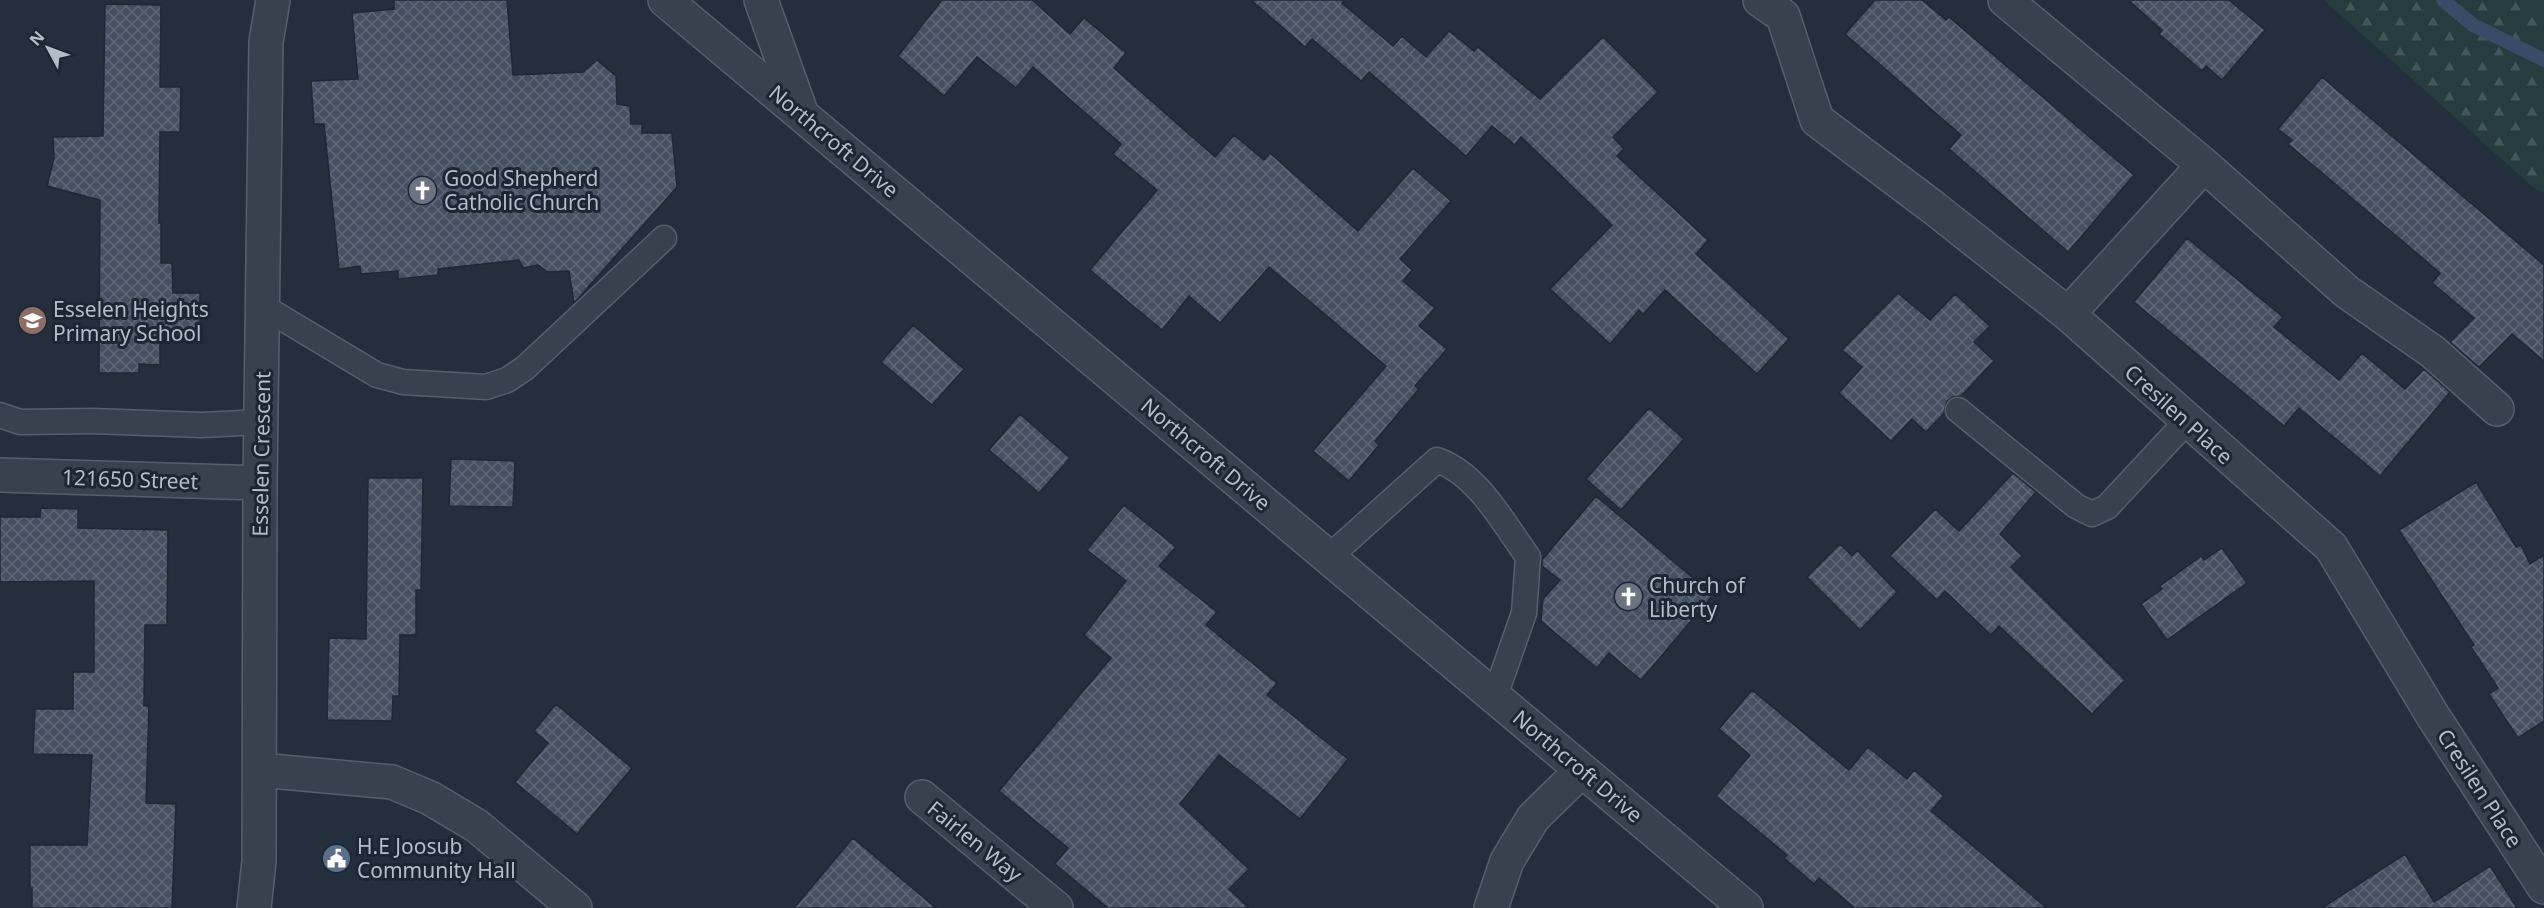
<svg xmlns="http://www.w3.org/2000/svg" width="2544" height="908" font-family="'Noto Sans',sans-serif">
  <defs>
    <pattern id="forest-firs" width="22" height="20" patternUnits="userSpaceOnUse" patternTransform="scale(1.5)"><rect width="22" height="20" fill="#263c3f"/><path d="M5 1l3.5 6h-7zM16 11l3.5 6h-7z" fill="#435659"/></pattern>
    <pattern id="building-cross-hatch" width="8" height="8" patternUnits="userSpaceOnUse" patternTransform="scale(1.5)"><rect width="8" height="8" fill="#455162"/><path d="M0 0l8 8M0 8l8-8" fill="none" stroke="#5d6877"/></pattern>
  </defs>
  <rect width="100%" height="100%" fill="#242f3e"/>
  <!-- forest -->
  <path fill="url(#forest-firs)" d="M2324 0H2544V193L2534 188Z"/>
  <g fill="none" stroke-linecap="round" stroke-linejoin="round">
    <!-- stream -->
    <path stroke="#394c67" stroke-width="14" d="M2443 0 2473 25 2544 60"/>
  </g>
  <!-- building -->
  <path fill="url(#building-cross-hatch)" stroke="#1f2835" stroke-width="1.5" d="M394 0H507L513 75 583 72 597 60 616 76 617 104 630 106 631 124H642V133H672L677 187 574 303 569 271 548 272 538 265 523 268 519 260 438 269V275L398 279V271L361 274 360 266 339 269 324 124H314L311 81 358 79 352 13 394 9Z
    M942 0H1032L1070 34 1084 18 1126 53 1114 68 1215 157 1234 135 1264 160 1270 153 1358 231 1413 168 1451 201 1400 259 1412 270 1403 281 1435 308 1419 326 1447 349 1415 386 1419 389 1375 441 1379 445 1349 481 1313 451 1386 366 1269 267 1220 323 1189 296 1162 330 1090 270 1157 190 1113 154 1121 144 1033 67 1016 88 977 57 944 96 898 56Z
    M1251 0H1344L1342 3 1393 46 1402 36 1426 57 1449 31 1474 51 1478 47 1540 99 1603 37 1658 92 1613 137 1624 149 1617 156 1708 240 1696 254 1789 339 1757 374 1665 290 1643 314 1639 310 1610 344 1550 289 1612 225 1521 137 1515 145 1492 126 1466 156 1369 72 1361 81 1312 39 1305 47Z
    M1875 0H1922L1946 20 1949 17 2134 175 2068 252 1949 149 1961 135 1845 34Z
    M2128 0H2229L2265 30 2222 80 2206 66 2202 71 2180 52 2159 34 2162 30Z
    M105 4 161 5 160 87H181L180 132H160L159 223H161V263H172L173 293H200V338H160V365L139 364V373H99L100 200 47 186 54 158 53 137 103 136Z
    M2322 77 2544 265V361L2512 334 2479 367 2450 342 2474 318 2432 283 2440 273 2288 144 2292 140 2278 129Z
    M2187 238 2283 317 2274 327 2339 380 2362 353 2405 389 2424 369 2450 392 2380 476 2299 408 2284 426 2134 302Z
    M1898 293 1930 320 1955 294 1990 326 1974 342 1994 361 1961 396 1953 397 1947 401 1944 413 1926 432 1912 419 1891 441 1839 393 1862 367 1842 350Z
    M913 325 964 369 932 405 881 362Z
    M1649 408 1684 439 1621 510 1586 479Z
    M1020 414 1070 458 1039 493 989 450Z
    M451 459 515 461 513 507 449 506Z
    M2013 473 2036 492 2000 534 2022 556 2011 567 2125 680 2092 714 1999 626 1991 635 1945 591 1937 600 1890 556 1935 509 1959 531Z
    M368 478H423L421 590H416V635H400L399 696H393L392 721 327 720 329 638 366 639Z
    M2476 482 2516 547 2521 545 2530 564 2544 555V721L2518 738 2489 694 2498 688 2471 647 2474 645 2399 530Z
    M1596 496 1713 595 1641 680 1609 653 1597 668 1541 621 1543 599 1560 580 1542 566V560Z
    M1124 505 1176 547 1159 566 1217 612 1206 625 1277 683 1267 695 1348 759 1300 819 1219 755 1180 804 1249 869 1229 889 1249 908H1108L1055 864 1068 848 999 791 1111 658 1084 635 1126 581 1087 550Z
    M41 508 78 509V528L168 530 167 625H145L144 706H149L146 803 176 804 172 908H32V888H30V845H87L92 755 33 754 35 709H73V672H94V581L0 582V517H40Z
    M1840 544 1852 556 1857 550 1897 592 1860 630 1807 577Z
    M2222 548 2247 583 2167 640 2141 604 2162 589 2160 586 2201 556 2204 560Z
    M1752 690 1849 770 1868 747 1907 779 1914 770 1944 796 1931 811 2047 908H1855L1819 878 1814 884 1784 858 1787 855 1716 796 1750 755 1719 729Z
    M556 704 632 768 577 834 515 782 548 743 534 731Z
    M853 838 936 908H794Z
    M2405 854 2434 902 2490 866 2517 908H2322Z"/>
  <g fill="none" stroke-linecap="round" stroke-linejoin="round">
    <defs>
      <path id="lane" d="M262 306 377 375 403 382 486 387 507 380 525 368 664 238
        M1958 410 2076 506 2092 514 2107 507 2187 421
        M0 415 20 422 92 421 202 425 263 422
        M1329 557 1437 460C1478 474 1504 524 1528 557L1524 613 1495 696"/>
      <path id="street" d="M665 0 1746 908
        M761 0 801 112
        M1760 0 1783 16 1817 120 1934 208 2068 314 2331 547 2433 716 2544 887
        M2005 0 2204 165 2347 292 2433 352 2497 409
        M2068 314 2204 165
        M0 475 260 483
        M260 770 392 782 430 798 477 826 575 908
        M922 797 1056 908
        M254 908 259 861 260 483 266 42 273 0
        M1491 908 1507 861 1533 818 1582 770"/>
    </defs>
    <!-- lane casing -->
    <use href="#lane" stroke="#565f6c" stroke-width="27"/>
    <!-- street casing -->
    <use href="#street" stroke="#565f6c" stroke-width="36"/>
    <!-- lane -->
    <use href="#lane" stroke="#38414e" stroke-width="24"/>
    <!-- street -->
    <use href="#street" stroke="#38414e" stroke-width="33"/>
  </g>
  <!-- icons -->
  <defs>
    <symbol id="church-disc" viewBox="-11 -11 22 22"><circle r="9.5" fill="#6b7280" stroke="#1d2633"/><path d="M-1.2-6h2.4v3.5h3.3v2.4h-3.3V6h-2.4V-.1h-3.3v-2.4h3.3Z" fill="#fff"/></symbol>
    <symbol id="school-disc" viewBox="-11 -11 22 22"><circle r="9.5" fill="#8d6e63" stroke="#1d2633"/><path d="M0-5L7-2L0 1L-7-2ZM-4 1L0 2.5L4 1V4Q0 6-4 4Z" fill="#fff"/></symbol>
    <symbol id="civic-disc" viewBox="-11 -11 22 22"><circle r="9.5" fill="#5c6f8a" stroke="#1d2633"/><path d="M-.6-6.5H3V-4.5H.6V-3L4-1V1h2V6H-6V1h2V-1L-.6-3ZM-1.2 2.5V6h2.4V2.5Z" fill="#fff"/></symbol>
  </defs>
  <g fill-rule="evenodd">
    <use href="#church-disc" x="406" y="174" width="33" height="33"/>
    <use href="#school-disc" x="16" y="304" width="33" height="33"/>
    <use href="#church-disc" x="1612" y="580" width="33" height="33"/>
    <use href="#civic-disc" x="320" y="842" width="33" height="33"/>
  </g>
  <g text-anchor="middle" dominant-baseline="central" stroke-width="6" stroke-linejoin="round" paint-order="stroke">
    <!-- street labels -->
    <g font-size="21" fill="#b4bcc9" stroke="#1d2633">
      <text transform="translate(834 141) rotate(40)">Northcroft Drive</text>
      <text transform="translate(2179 414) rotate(42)">Cresilen Place</text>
      <text transform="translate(261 454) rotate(-89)">Esselen Crescent</text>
      <text transform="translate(1206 454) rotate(40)">Northcroft Drive</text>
      <text transform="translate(130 479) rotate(2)">121650 Street</text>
      <text transform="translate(1578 766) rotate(40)">Northcroft Drive</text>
      <text transform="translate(2480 788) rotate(57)">Cresilen Place</text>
      <text transform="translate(975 841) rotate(39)">Fairlen Way</text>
    </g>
    <!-- poi labels -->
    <g font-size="21" fill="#b4bcc9" stroke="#1d2633" text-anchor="start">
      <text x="444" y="178">Good Shepherd<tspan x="444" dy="24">Catholic Church</tspan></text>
      <text x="53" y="309">Esselen Heights<tspan x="53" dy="24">Primary School</tspan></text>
      <text x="1649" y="585">Church of<tspan x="1649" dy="24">Liberty</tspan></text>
      <text x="357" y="846">H.E Joosub<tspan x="357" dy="24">Community Hall</tspan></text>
    </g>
  </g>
  <!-- north arrow -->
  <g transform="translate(48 48) rotate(311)" stroke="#1d2633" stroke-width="4.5" paint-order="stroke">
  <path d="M0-4.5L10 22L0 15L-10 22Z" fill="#b4bcc9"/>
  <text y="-9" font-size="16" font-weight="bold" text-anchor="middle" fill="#b4bcc9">N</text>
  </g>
</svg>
